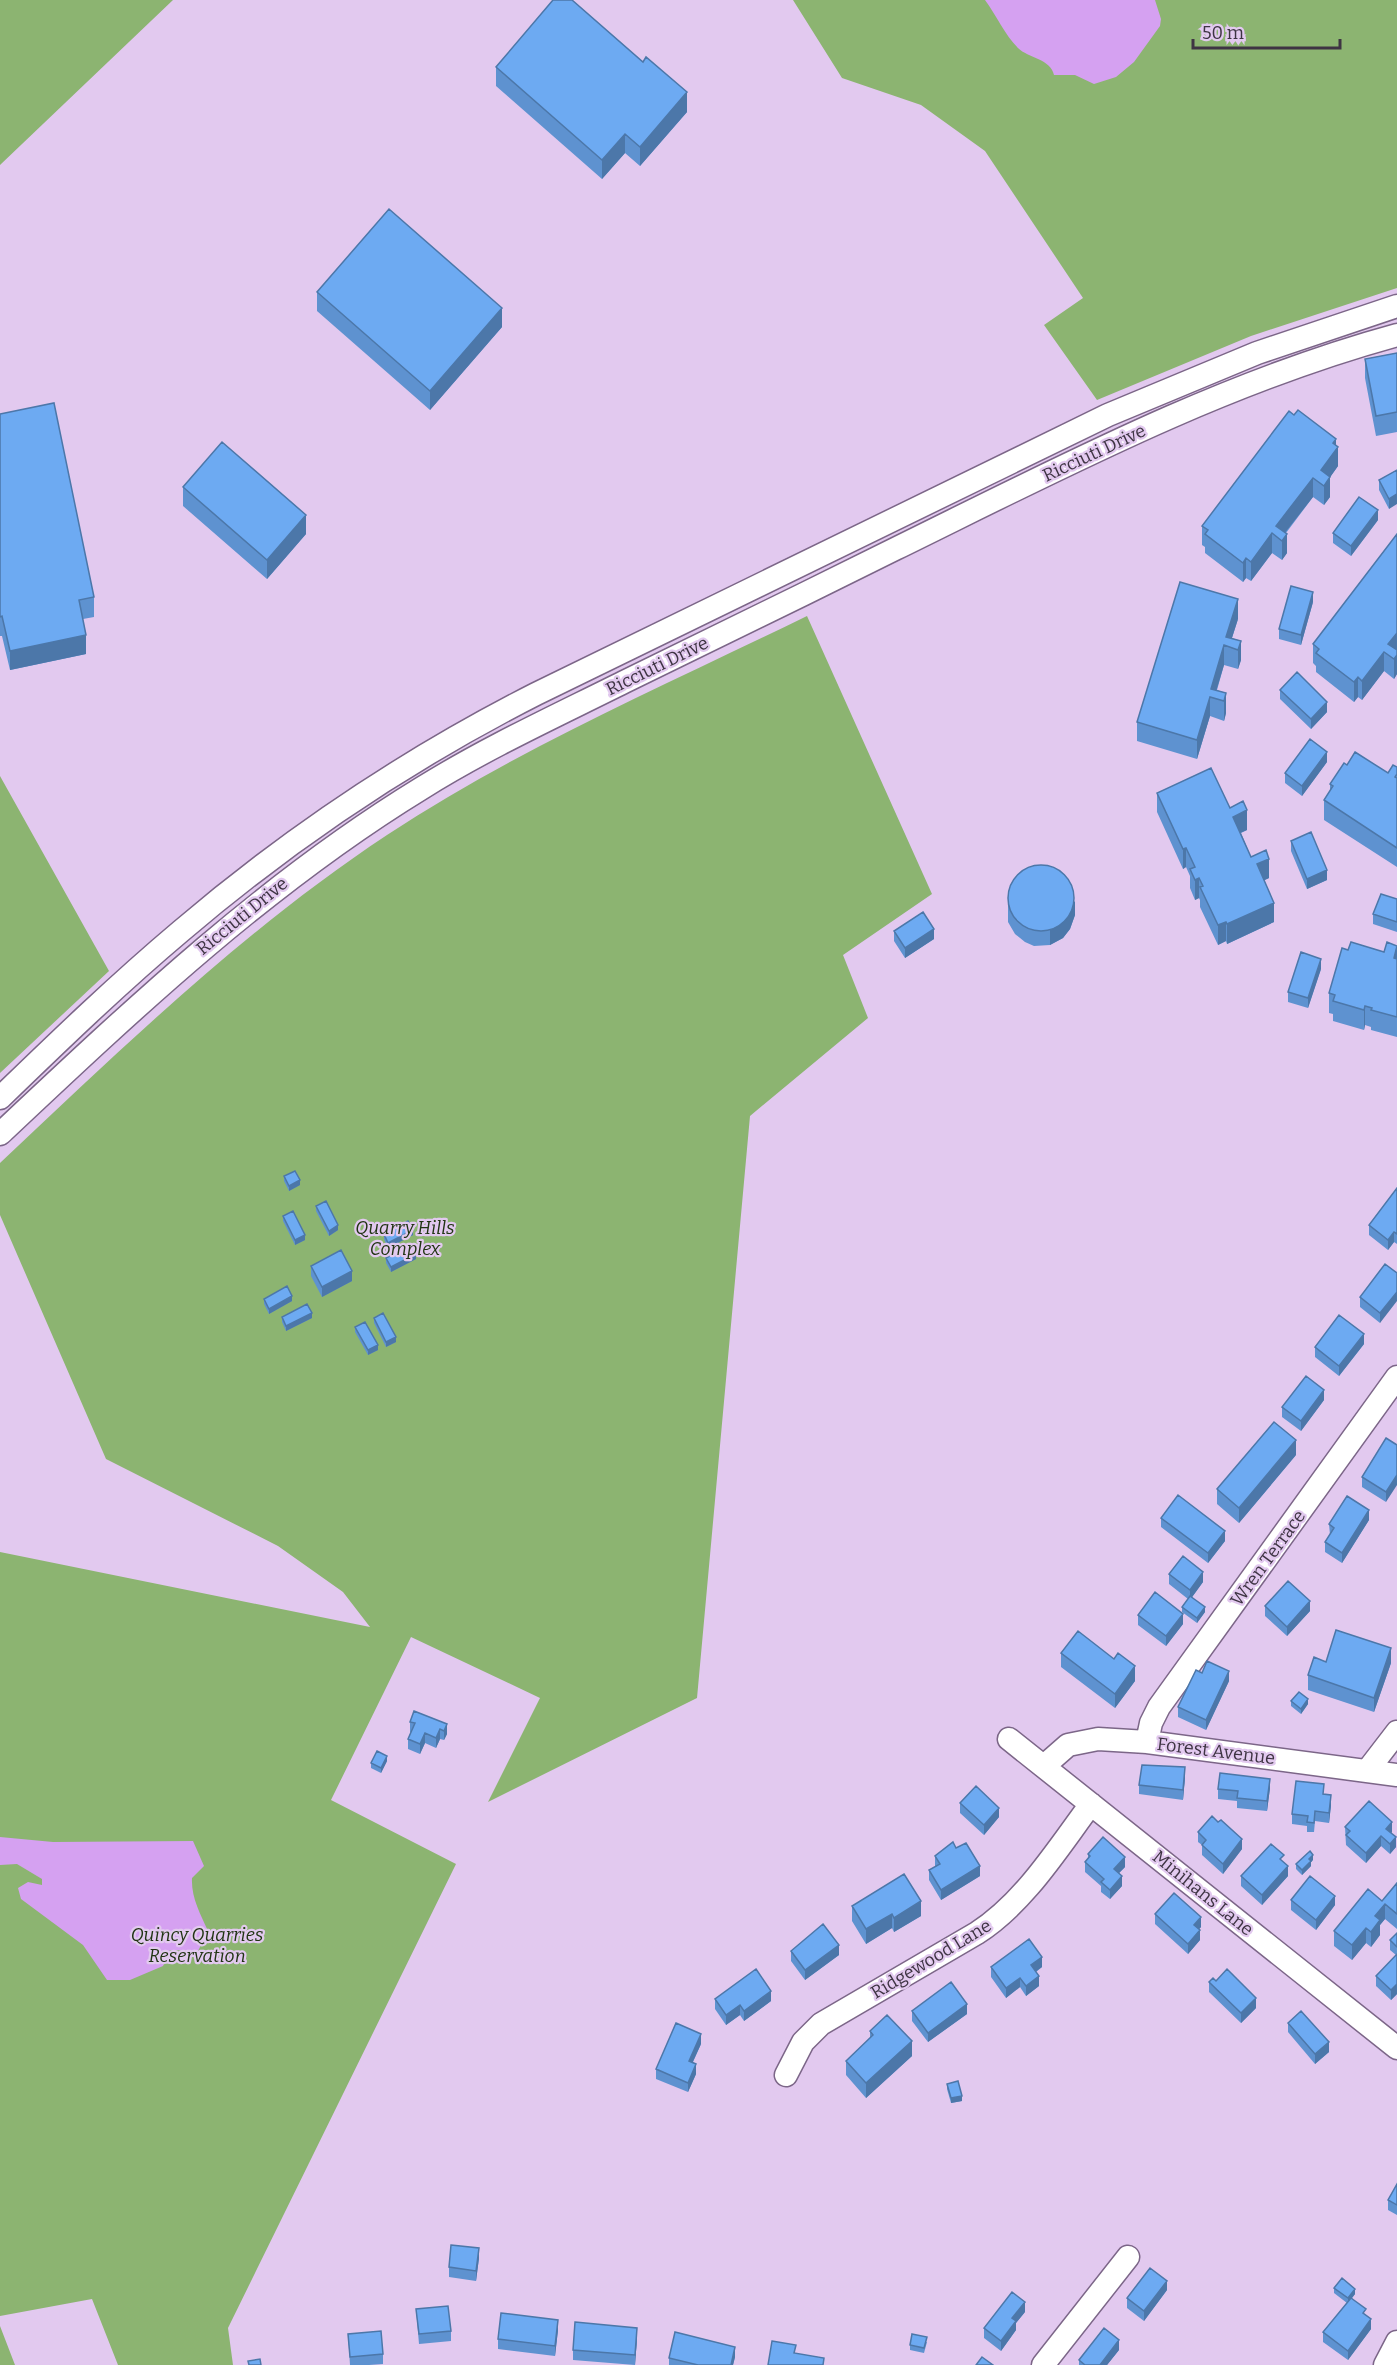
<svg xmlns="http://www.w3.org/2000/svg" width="1397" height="2365" font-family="Bitter,serif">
  <rect width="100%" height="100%" fill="#e2c9ef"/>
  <!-- green -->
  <path fill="#8cb471" d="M0 0H173L0 165Z
    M793 0H1397V288L1251 336 1097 400 1044 325 1083 298 985 151 921 105 842 78Z
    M807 616 932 894 843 955 868 1018 750 1116 697 1698 488 1802 540 1698 411 1637 331 1800 456 1864 228 2328 233 2365H118L92 2299 0 2316V1552L370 1627 343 1592 278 1546 106 1459 0 1215V1163C123 1047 245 929 387 835 519 748 666 685 807 616Z
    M0 776 109 971 0 1073Z
    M0 2326 15 2365H0Z"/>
  <!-- water -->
  <path fill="#d5a1f1" d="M985 0H1155L1161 19 1160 26 1134 62 1116 77 1094 84 1075 75H1054C1051 59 1028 58 1018 48 1005 35 996 15 985 0Z
    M0 1837 53 1842 193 1841 204 1866 192 1878C191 1897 200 1913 208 1931L198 1951 170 1950 163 1966 130 1980H107L83 1945 21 1899 18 1888 28 1882 42 1885V1879L17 1864 0 1865Z"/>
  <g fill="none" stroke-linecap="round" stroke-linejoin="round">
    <defs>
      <path id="minor" d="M0 1098C59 1041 118 984 181 931 290 838 408 759 536 694L1108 415 1257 353 1397 306
        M0 1134C133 1009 265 884 422 788 486 748 556 716 624 682 714 638 805 594 895 549 1058 469 1221 383 1397 335
        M1009 1739 1397 2048
        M1147 1742 1151 1723 1159 1707 1397 1377
        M1044 1766 1068 1745 1098 1739 1147 1742 1397 1775
        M1367 1771 1397 1732
        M786 2075 803 2042 821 2024 977 1933C1025 1902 1058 1848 1091 1804
        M1043 2365 1128 2257
        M1385 2365 1397 2342"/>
    </defs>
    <!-- minor casing -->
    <use href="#minor" stroke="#7c6688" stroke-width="25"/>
    <!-- minor -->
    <use href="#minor" stroke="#fff" stroke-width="22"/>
  </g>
  <!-- wall -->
  <path fill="#5e92d0" d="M496 67 687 112 640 166 625 153 602 179 496 86Z
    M317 292 502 327 430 410 317 311Z
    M1397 353V432L1376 436 1365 378V359Z
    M0 414 94 597V617L83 619 86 654 10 670 2 636H0Z
    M1336 445 1338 466 1330 477V497L1324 505 1313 497 1286 533 1287 553 1282 560 1272 553 1251 581 1246 578 1243 582 1205 553V547L1202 545V526Z
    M1397 470 1389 509 1379 490V480Z
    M183 487 306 534 267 579 183 506Z
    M1378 520 1351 556 1333 543V533Z
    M1397 534V674L1394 679 1384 671 1362 700 1358 697 1354 702 1316 672V666L1313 663V644Z
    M1313 602 1301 645 1279 639V629Z
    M1238 619 1232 638 1241 641V660L1238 669 1224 665 1217 690 1226 693V713L1224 721 1210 716 1197 759 1137 741V722Z
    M1280 690 1327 712 1311 729 1280 699Z
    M1327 762 1302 796 1285 783V773Z
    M1347 765 1388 773 1397 767V867L1324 820V800L1330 791V784Z
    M1157 793 1230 808 1247 830 1241 833 1251 857 1269 878 1264 880 1274 922 1227 944 1226 941 1218 945 1200 907V900L1199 898 1195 900 1190 888V876L1186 867 1183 869 1157 812Z
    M1291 841 1327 880 1307 889 1291 851Z
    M1008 891 1075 915 1070 929 1063 938 1050 945 1034 946 1025 942 1015 934 1008 922Z
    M1397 899V932L1373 924V914Z
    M894 931 934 939 905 958 894 941Z
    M1397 946V1037L1371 1030V1027L1365 1025 1364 1030 1333 1021V1014L1329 1013V993L1348 950 1384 952Z
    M1321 969 1308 1008 1288 1002V992Z
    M284 1176 300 1185 289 1191 284 1181Z
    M1397 1188V1244L1394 1242 1388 1250 1369 1235V1225Z
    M316 1206 338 1230 329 1236 316 1211Z
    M283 1216 305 1240 295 1245 283 1221Z
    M384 1234 413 1235 388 1248 384 1239Z
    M386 1258 416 1259 391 1272 386 1263Z
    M311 1266 352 1281 322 1297 311 1276Z
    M1397 1273 1380 1323 1360 1307V1297Z
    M264 1299 292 1301 269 1314 264 1304Z
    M282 1317 312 1318 286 1331 282 1322Z
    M374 1318 396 1342 386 1347 374 1323Z
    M355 1327 378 1350 368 1355 355 1332Z
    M1364 1344 1339 1376 1315 1357V1347Z
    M1324 1400 1301 1431 1282 1417V1407Z
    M1386 1438V1502L1362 1487V1477Z
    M1296 1455 1239 1523 1217 1504V1489Z
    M1161 1518 1225 1541 1208 1563 1161 1527Z
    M1369 1520 1342 1563 1325 1552V1542L1330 1535 1329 1524Z
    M1169 1574 1203 1582 1192 1597 1205 1612 1197 1623 1182 1612V1607L1188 1599 1169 1584Z
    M1265 1606 1310 1611 1287 1636 1265 1616Z
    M1138 1615 1183 1624 1166 1646 1138 1625Z
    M1061 1653 1135 1681 1115 1708 1061 1667Z
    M1391 1663 1374 1712 1308 1690V1675Z
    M1202 1673 1229 1681 1206 1730 1178 1717V1707Z
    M1291 1701 1308 1704 1301 1714 1291 1706Z
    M410 1722 447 1724V1734L444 1740 440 1739 436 1748 425 1743 420 1754 408 1749V1739L411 1732H410Z
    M387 1761 381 1773 371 1768V1763Z
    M1185 1777 1183 1800 1139 1794V1785Z
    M1270 1788 1267 1811 1237 1808V1801L1218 1799V1789Z
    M1324 1794 1331 1805 1329 1823 1315 1821 1314 1832H1307V1826L1292 1824V1814Z
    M960 1803 999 1817 984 1835 960 1813Z
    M1345 1827 1392 1832 1391 1833 1396 1847 1390 1854 1381 1846 1366 1863 1346 1845Z
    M1198 1832 1242 1849 1223 1874 1202 1855V1845L1198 1842Z
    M956 1848 980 1876 941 1900 929 1880V1870L935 1867V1856Z
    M1088 1854 1125 1867 1119 1873 1122 1886 1110 1899 1101 1892V1886L1085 1872V1862L1088 1859Z
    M1313 1860 1311 1862V1866L1302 1875 1296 1869V1864Z
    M1284 1862 1288 1876 1262 1905 1241 1886V1876Z
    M1397 1883V1929L1385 1919 1380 1925V1935L1371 1947 1366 1943 1352 1960 1334 1946V1931L1382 1901Z
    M1291 1900 1335 1905 1316 1930 1291 1910Z
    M852 1906 921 1916 894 1932 892 1928 866 1944 852 1921Z
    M1155 1914 1201 1927 1199 1929 1200 1940 1188 1954 1155 1924Z
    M1397 1933V1994L1391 2000 1376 1986V1976L1396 1955 1390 1950V1940Z
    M791 1951 839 1955 805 1980 791 1961Z
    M991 1967H1042L1036 1972 1039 1986 1026 1996 1020 1987 1006 1998 991 1977Z
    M1209 1982 1256 2008 1241 2023 1209 1992Z
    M715 1999 771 2001 744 2021 740 2015 726 2025 715 2009Z
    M912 2011 967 2014 928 2042 912 2021Z
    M1288 2023 1329 2052 1315 2064 1288 2032Z
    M870 2031 912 2056 866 2098 846 2075V2061L870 2038Z
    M701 2044 693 2062 696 2074 688 2092 656 2079V2069Z
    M947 2084 962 2101 951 2103 947 2089Z
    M1397 2184V2215L1388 2210V2200Z
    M479 2258 476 2281 449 2277V2267Z
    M1334 2288 1355 2294 1352 2298 1366 2316 1371 2329 1348 2360 1323 2342V2332L1347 2303 1334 2293Z
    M1167 2290 1144 2321 1127 2308V2298Z
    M416 2309 451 2331V2341L419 2344Z
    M1025 2312 1016 2323V2330L1001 2351 984 2338V2328Z
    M558 2330 555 2356 498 2349V2339Z
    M348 2334 383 2354V2364L369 2365H350Z
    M637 2338 635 2365 573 2360V2350Z
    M927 2342 924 2353 910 2350V2345Z
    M1119 2350 1107 2365H1079V2360Z
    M735 2357 733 2365H669V2358Z"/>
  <!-- shaded-wall -->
  <path fill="#4c77a9" d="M687 92V112L640 166V147Z
    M625 134V153L602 179V160Z
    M502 308V327L430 410V391Z
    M1336 439V450L1338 447V466L1324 486 1321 470 1333 443Z
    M1330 477V497L1324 505V486Z
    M1313 478V497L1280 539 1276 526Z
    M1397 494V504L1389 509V499Z
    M1378 510V520L1351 556V546Z
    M306 515V534L267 579V560Z
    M1272 533V553L1251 581V562Z
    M1287 534V553L1282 560V541Z
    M1246 558V578L1243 582V563Z
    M1313 592V602L1301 645V635Z
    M1238 599V619L1229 647 1226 637Z
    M1397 633V652L1388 644Z
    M86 635V654L10 670V651Z
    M1241 641V660L1238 669V650Z
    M1224 645V665L1214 698 1211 689Z
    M1384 652V671L1362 700V681Z
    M1397 655V674L1394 679V659Z
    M1358 677V697L1354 702V682Z
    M1226 693V713L1224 721V701Z
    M1210 697V716L1197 759V740Z
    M1327 702V712L1311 729V719Z
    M1327 752V762L1302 796V786Z
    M1247 810V830L1233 836V817Z
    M1186 848V867L1183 869V849Z
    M1269 859V878L1257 884V864Z
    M1327 870V880L1307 889V879Z
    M1199 878V898L1195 900V880Z
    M1075 901V915L1070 929 1063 938 1050 945V930Z
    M1274 903V922L1227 944V924Z
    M1226 922V941L1218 945V925Z
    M934 929V939L905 958V948Z
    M1397 947V967L1394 958Z
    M1321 959V969L1308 1008V998Z
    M1365 1006V1025L1364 1030V1010Z
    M300 1180V1185L289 1191V1186Z
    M338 1225V1230L329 1236V1231Z
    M413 1230V1235L388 1248V1243Z
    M1394 1232V1242L1388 1250V1240Z
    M305 1235V1240L295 1245V1240Z
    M416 1254V1259L391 1272V1267Z
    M352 1271V1281L322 1297V1287Z
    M1397 1292V1301L1380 1323V1313Z
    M292 1296V1301L269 1314V1309Z
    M312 1313V1318L286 1331V1326Z
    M1364 1334V1344L1339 1376V1366Z
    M396 1337V1342L386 1347V1342Z
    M378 1345V1350L368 1355V1350Z
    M1324 1390V1400L1301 1431V1421Z
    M1296 1440V1455L1239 1523V1508Z
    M1397 1475V1485L1386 1502V1492Z
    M1369 1510V1520L1342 1563V1553Z
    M1225 1531V1541L1208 1563V1553Z
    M1203 1572V1582L1190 1600V1590Z
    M1310 1601V1611L1287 1636V1627Z
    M1205 1607V1612L1197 1623V1618Z
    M1183 1614V1624L1166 1646V1636Z
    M1391 1648V1663L1374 1712V1698Z
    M1135 1666V1681L1115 1708V1694Z
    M1229 1671V1681L1206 1730V1720Z
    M1308 1699V1704L1301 1714V1709Z
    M447 1724V1734L444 1740V1731Z
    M440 1729V1739L436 1748V1738Z
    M425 1733V1743L420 1754V1744Z
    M387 1756V1761L381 1773V1768Z
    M1185 1767V1777L1183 1800V1790Z
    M1270 1779V1788L1267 1811V1801Z
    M1331 1795V1805L1329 1823V1813Z
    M999 1808V1817L984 1835V1825Z
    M1392 1822V1832L1386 1839V1829Z
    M1381 1836V1846L1366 1863V1853Z
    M1396 1837V1847L1390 1854V1844Z
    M1242 1839V1849L1223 1874V1864Z
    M1313 1855V1860L1311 1862V1866L1302 1875V1870L1309 1859Z
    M1125 1857V1867L1114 1878V1869Z
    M980 1866V1876L941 1900V1890Z
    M1288 1866V1876L1262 1905V1895Z
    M1122 1876V1886L1110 1899V1890Z
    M1335 1896V1905L1316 1930V1920Z
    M921 1901V1916L894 1932V1918Z
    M1385 1904V1919L1380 1925V1935L1371 1947V1932L1375 1916Z
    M892 1914V1928L866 1944V1929Z
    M1201 1917V1927L1194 1935V1925Z
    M1366 1928V1943L1352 1960V1945Z
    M1200 1930V1940L1188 1954V1944Z
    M839 1945V1955L805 1980V1970Z
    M1042 1957V1967L1031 1975V1965Z
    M1039 1976V1986L1026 1996V1986Z
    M1020 1978V1987L1006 1998V1988Z
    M1397 1984V1994L1391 2000V1990Z
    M771 1991V2001L744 2021V2011Z
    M1256 1998V2008L1241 2023V2013Z
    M967 2004V2014L928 2042V2033Z
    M740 2005V2015L726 2025V2015Z
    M701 2034V2044L689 2070V2061Z
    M912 2041V2056L866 2098V2083Z
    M1329 2042V2052L1315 2064V2054Z
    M696 2064V2074L688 2092V2083Z
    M962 2096V2101L951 2103V2098Z
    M479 2248V2258L476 2281V2271Z
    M1167 2281V2290L1144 2321V2311Z
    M1355 2289V2294L1348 2303V2298Z
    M1025 2302V2312L1016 2323V2330L1001 2351V2341L1012 2318Z
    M1371 2319V2329L1348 2360V2351Z
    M558 2320V2330L555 2356V2346Z
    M637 2328V2338L635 2365V2355Z
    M1119 2340V2350L1107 2365H1100Z
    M735 2347V2357L733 2365H731Z"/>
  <!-- building -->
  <path fill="#6daaf2" stroke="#4c77a9" stroke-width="1.5" d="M553 0H572L643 62 646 57 687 92 640 147 625 134 602 160 496 67Z
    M389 209 502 308 430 391 317 292Z
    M1397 353V412L1376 416 1365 359Z
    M54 403 94 597 79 600 86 635 10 651 2 616 0 617V414Z
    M1298 410 1336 439 1333 443 1338 447 1321 470 1330 477 1324 486 1313 478 1276 526 1287 534 1282 541 1272 533 1251 562 1246 558 1243 563 1205 534 1208 530 1202 526 1289 411 1294 415Z
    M222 442 306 515 267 560 183 487Z
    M1397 470V494L1389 499 1379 480Z
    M1359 497 1378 510 1351 546 1333 533Z
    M1397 534V633L1388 644 1397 650V655L1394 659 1384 652 1362 681 1358 677 1354 682 1316 653 1319 649 1313 644Z
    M1180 582 1238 599 1226 637 1241 641 1238 650 1224 645 1211 689 1226 693 1224 701 1210 697 1197 740 1137 722Z
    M1291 586 1313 592 1301 635 1279 629Z
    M1297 672 1327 702 1311 719 1280 690Z
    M1310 739 1327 752 1302 786 1285 773Z
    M1355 752 1388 773 1393 765 1397 767V774L1395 777 1397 778V848L1324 800 1333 786 1330 784 1344 763 1347 765Z
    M1211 768 1230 808 1243 801 1247 810 1233 817 1251 857 1266 850 1269 859 1257 864 1274 903 1227 924 1226 922 1218 925 1200 887 1203 886 1199 878 1195 880 1190 869 1195 867 1186 848 1183 849 1157 793Z
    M1311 832 1327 870 1307 879 1291 841Z
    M1008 898a33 33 0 1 1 66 0a33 33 0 1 1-66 0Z
    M1381 894 1397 899V922L1373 914Z
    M923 912 934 929 905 948 894 931Z
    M1351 942 1384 952 1387 942 1397 946 1394 958 1397 959V1017L1371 1010 1372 1008 1365 1006 1364 1010 1333 1001 1335 995 1329 993 1342 948 1348 950Z
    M1301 952 1321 959 1308 998 1288 992Z
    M295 1171 300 1180 289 1186 284 1176Z
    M1397 1188V1234L1394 1232 1388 1240 1369 1225Z
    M326 1201 338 1225 329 1231 316 1206Z
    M293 1211 305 1235 295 1240 283 1216Z
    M408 1221 413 1230 388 1243 384 1234Z
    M411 1244 416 1254 391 1267 386 1258Z
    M341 1250 352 1271 322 1287 311 1266Z
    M1385 1264 1397 1273V1292L1380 1313 1360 1297Z
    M287 1286 292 1296 269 1309 264 1299Z
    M307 1304 312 1313 286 1326 282 1317Z
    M383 1313 396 1337 386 1342 374 1318Z
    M1339 1315 1364 1334 1339 1366 1315 1347Z
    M365 1322 378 1345 368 1350 355 1327Z
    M1306 1376 1324 1390 1301 1421 1282 1407Z
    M1274 1422 1296 1440 1239 1508 1217 1489Z
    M1386 1438 1397 1445V1475L1386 1492 1362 1477Z
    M1178 1495 1225 1531 1208 1553 1161 1518Z
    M1347 1496 1369 1510 1342 1553 1325 1542 1334 1528 1329 1524Z
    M1183 1556 1203 1572 1190 1590 1169 1574Z
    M1288 1581 1310 1601 1287 1627 1265 1606Z
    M1155 1592 1183 1614 1166 1636 1138 1615Z
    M1190 1596 1205 1607 1197 1618 1182 1607Z
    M1336 1630 1391 1648 1374 1698 1308 1675 1314 1657 1326 1662Z
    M1078 1631 1114 1659 1118 1653 1135 1666 1115 1694 1061 1653Z
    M1207 1661 1229 1671 1206 1720 1178 1707 1196 1670 1202 1673Z
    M1299 1692 1308 1699 1301 1709 1291 1701Z
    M414 1711 447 1724 444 1731 440 1729 436 1738 425 1733 420 1744 408 1739 415 1723 410 1722Z
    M377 1751 387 1756 381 1768 371 1763Z
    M1142 1765 1185 1767 1183 1790 1139 1785Z
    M1220 1773 1270 1779 1267 1801 1237 1798 1238 1791 1218 1789Z
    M1296 1781 1324 1784 1323 1794 1331 1795 1329 1813 1315 1811 1314 1823 1307 1822 1308 1816 1292 1814Z
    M976 1786 999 1808 984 1825 960 1803Z
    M1369 1801 1392 1822 1386 1829 1396 1837 1390 1844 1381 1836 1366 1853 1346 1835 1350 1831 1345 1827Z
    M1212 1816 1218 1822 1221 1820 1242 1839 1223 1864 1202 1845 1206 1840 1198 1832Z
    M1103 1837 1125 1857 1114 1869 1122 1876 1110 1890 1101 1882 1104 1879 1085 1862 1090 1856 1088 1854Z
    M953 1842 956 1848 966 1843 980 1866 941 1890 929 1870 940 1864 935 1856Z
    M1271 1844 1284 1855 1280 1859 1288 1866 1262 1895 1241 1876Z
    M1310 1851 1313 1855 1309 1859 1311 1861 1302 1870 1296 1864Z
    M904 1874 921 1901 894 1918 892 1914 866 1929 852 1906Z
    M1310 1876 1335 1896 1316 1920 1291 1900Z
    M1397 1883V1914L1385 1904 1375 1916 1380 1920 1371 1932 1366 1928 1352 1945 1334 1931 1368 1889 1382 1901Z
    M1174 1893 1201 1917 1194 1925 1200 1930 1188 1944 1155 1914Z
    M823 1924 839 1945 805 1970 791 1951Z
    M1397 1933V1947L1390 1940Z
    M1029 1939 1042 1957 1031 1965 1039 1976 1026 1986 1020 1978 1006 1988 991 1967Z
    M1397 1954V1984L1391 1990 1376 1976Z
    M756 1969 771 1991 744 2011 740 2005 726 2015 715 1999Z
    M1227 1969 1256 1998 1241 2013 1209 1982 1213 1978 1216 1981Z
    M951 1982 967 2004 928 2033 912 2011Z
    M1301 2011 1329 2042 1315 2054 1288 2023Z
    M887 2015 912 2041 866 2083 846 2061 873 2035 870 2031Z
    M676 2023 701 2034 689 2061 696 2064 688 2083 656 2069Z
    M958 2081 962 2096 951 2098 947 2084Z
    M1397 2184V2205L1388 2200Z
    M451 2245 479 2248 476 2271 449 2267Z
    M1150 2268 1167 2281 1144 2311 1127 2298Z
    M1342 2278 1355 2289 1348 2298 1334 2288Z
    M1012 2292 1025 2302 1012 2318 1016 2321 1001 2341 984 2328Z
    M1351 2298 1366 2309 1363 2313 1371 2319 1348 2351 1323 2332Z
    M448 2306 451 2331 419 2334 416 2309Z
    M501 2313 558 2320 555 2346 498 2339Z
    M575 2322 637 2328 635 2355 573 2350Z
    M1104 2328 1119 2340 1100 2365H1085L1079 2360Z
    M381 2331 383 2354 350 2357 348 2334Z
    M675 2332 735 2347 731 2365H698L669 2358Z
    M912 2334 927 2337 924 2348 910 2345Z
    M772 2341 796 2345 794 2353 824 2358 823 2365H768Z
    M982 2357 993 2365H976Z
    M260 2359 261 2365H249L248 2361Z"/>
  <g text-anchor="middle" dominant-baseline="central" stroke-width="4.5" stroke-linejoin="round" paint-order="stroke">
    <!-- street labels -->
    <g font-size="18" fill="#3e3443" stroke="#e2c9ef">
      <text transform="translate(1094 453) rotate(-25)">Ricciuti Drive</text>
      <text transform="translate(657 666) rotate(-26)">Ricciuti Drive</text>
      <text transform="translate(242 916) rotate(-39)">Ricciuti Drive</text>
      <text transform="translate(1268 1558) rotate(-54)">Wren Terrace</text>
      <text transform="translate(1216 1751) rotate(7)">Forest Avenue</text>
      <text transform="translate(1203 1893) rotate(39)">Minihans Lane</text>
      <text transform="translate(931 1959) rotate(-31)">Ridgewood Lane</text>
    </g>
    <!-- park labels -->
    <g font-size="18" font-style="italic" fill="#203412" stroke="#e2c9ef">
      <text x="405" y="1228">Quarry Hills<tspan x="405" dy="21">Complex</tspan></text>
      <text x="197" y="1935">Quincy Quarries<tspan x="197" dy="21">Reservation</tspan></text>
    </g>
  </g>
  <!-- scale -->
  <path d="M1193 39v9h147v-9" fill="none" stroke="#3e3443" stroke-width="3"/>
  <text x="1202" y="39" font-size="18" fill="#3e3443" stroke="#e2c9ef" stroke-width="4.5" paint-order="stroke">50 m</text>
</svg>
